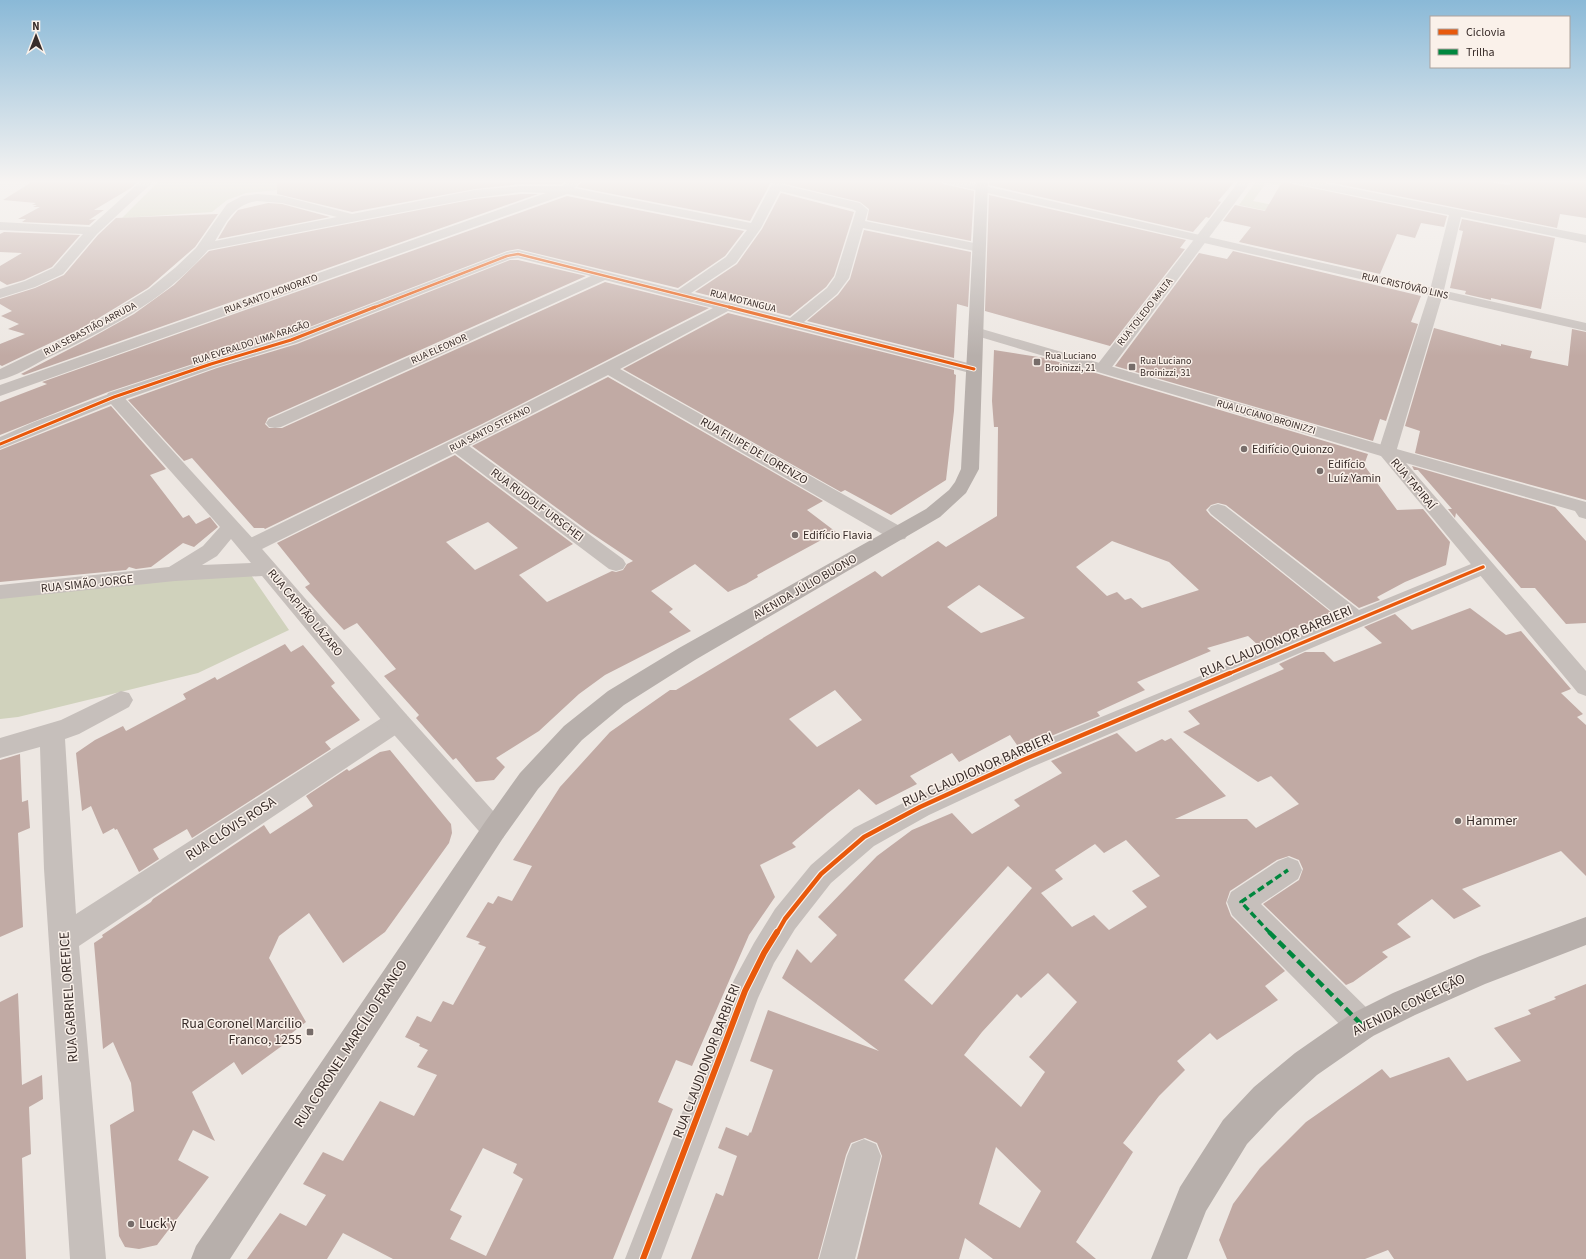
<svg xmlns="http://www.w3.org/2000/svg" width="1586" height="1259" font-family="'Source Sans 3',sans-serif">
  <rect width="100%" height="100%" fill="#ede7e2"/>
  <!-- green -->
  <path fill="#d0d2bc" d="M160 180H321L297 188 246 193 227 200 212 212 122 218Z
    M1257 180H1269L1350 196 1348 199 1266 183 1253 201 1338 218 1334 225 1239 205Z
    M249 572 289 630 198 673 18 717 0 719V598Z"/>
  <!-- building -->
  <path fill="#c1aaa4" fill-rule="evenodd" d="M35 180H140L131 188 94 210H104L89 220 96 219 89 225 22 222 26 219H18L40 207H33L37 205H32L36 203 3 200Z
    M277 180H567L562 184H521L475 189 352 212 277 194Z
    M583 180H772L750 221 577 187Z
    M787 180H937L944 184 974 191 971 241 867 220 869 209 860 202 785 184Z
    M990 180H1236L1218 201 1221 202 1209 218 1206 217 1193 232 989 185Z
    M1283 180 1293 184 1447 216 1444 227 1421 223 1415 238 1397 234 1380 274 1239 242 1251 227 1223 221 1235 205 1265 211Z
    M1318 180H1473L1510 185 1511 180H1586V218L1560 214 1557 228Z
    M781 193 854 212 834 276 826 287 790 316 695 292 737 264 762 229Z
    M521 194H538L24 375 21 374 91 338 134 314 174 285 209 251 475 199Z
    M989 195 1186 240 1180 248 1185 249 1110 346 985 311Z
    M567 196 744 231 725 256 678 288 518 249 507 251 286 336 205 360 108 392 0 435V402L47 384 42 382Z
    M268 203 282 204 330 217 218 239 228 222 238 210Z
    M218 214 195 247 148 288 84 327 2 366 0 365V344L25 334 8 329 19 324 1 316 12 311 0 304V299L35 288 64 275 98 235 116 218Z
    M1462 219 1555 238 1541 309 1491 298V300L1465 294 1466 291 1450 288 1463 231 1459 230Z
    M864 230 971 252 968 307 957 304 954 358 807 321 838 295 850 279Z
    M4 232 80 235 52 267 24 280 7 285 0 281V266L22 253 0 252V234Z
    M1233 251 1421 296 1411 322 1418 324 1386 421 1380 419 1373 441 1115 366 1199 253 1227 259Z
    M510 260H518L586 276 268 418 265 424 269 428H282L605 282 709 308 482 424 265 529 264 528H254L192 458 184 461 128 400 217 368 297 344Z
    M728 313 954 370V374L956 375 954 411 946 480 891 515 845 490 841 492 623 369Z
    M1434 328 1501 346V344L1532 351 1530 358 1568 366 1572 329 1586 332V500L1415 453 1420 431 1405 426Z
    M994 350 1045 358 1368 454 1364 465 1397 510 1423 509 1450 542 1446 565 1405 582 1377 597 1380 600 1359 608 1226 505 1218 503 1211 505 1206 510 1210 515 1332 613 1258 645 1248 636 1207 648 1211 651 1137 682 1145 690 1097 712 1100 716 1034 743 1031 740 1017 745 1010 735 959 762 952 753 910 776 917 784 876 805 859 789 828 813 792 843 796 847 760 865 775 897 749 935 692 1066 676 1060 658 1102 673 1109 613 1259H393L343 1233 327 1259H247L280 1213 306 1226 326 1195 303 1184 323 1152 343 1161 380 1101 414 1116 437 1075 417 1067 428 1050 419 1046 420 1044 405 1037 417 1016 431 1022 443 1001 453 1005 486 947 478 944 480 942 466 937 488 902 493 904 498 896 512 901 532 866 513 860 560 787 610 732 670 690H676L875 571 882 577 938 541 946 547 997 516 998 427H994L992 401ZM1112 541 1169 562 1199 590 1142 608 1131 598 1125 600 1117 592 1107 596 1076 567ZM979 585 1025 618 981 633 947 607ZM835 690 862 720 817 747 789 719ZM483 1148 517 1164 513 1173 523 1179 486 1256 450 1239 462 1216 450 1210Z
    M608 377 823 501 807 510 836 532 757 575 758 577 746 584 728 592 695 564 651 591 673 609 669 612 691 631 605 675 579 694 539 731 496 758 505 767 494 780 476 782 456 758 453 760 416 718 419 715 384 676 396 669 357 623 344 630 329 614 305 587 310 584 277 543 455 455 573 544 519 575 547 602 612 571 616 572 623 570 627 564 633 561 591 533 472 446ZM488 522 518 548 475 570 446 542Z
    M111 406 166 469 150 475 183 518 189 515 196 524 210 517 218 527 194 547 183 543 151 567 136 569 129 567 126 570 0 582V450Z
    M1412 466 1555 507 1586 541V623L1566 624 1535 588H1521L1456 513 1455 518 1448 509H1452L1418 470H1414Z
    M1470 608 1506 635 1521 631 1571 689 1561 693 1583 714 1577 717 1586 725V876L1561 851 1462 889 1481 906 1454 919 1432 899 1397 924 1411 937 1382 952 1388 957 1353 982 1346 985 1263 904 1299 880 1303 869 1299 860 1289 856 1277 860 1230 891 1226 903 1231 916 1285 971 1265 986 1278 1000 1217 1040 1210 1033 1177 1061 1185 1070 1159 1096 1123 1143 1133 1152 1076 1242 1096 1259H993L965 1238 959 1259H857L882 1156 877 1143 865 1138 851 1143 846 1155 818 1259H691L716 1193 723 1196 737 1156 718 1148 726 1127 748 1136 750 1132 751 1133 773 1070 750 1061 768 1010 879 1051 782 978 797 949 811 963 837 935 818 917 877 856 912 830 952 813 972 834 1020 806 1014 800 1062 773 1051 761 1117 733 1136 752 1162 739 1165 741 1171 738 1226 796 1175 819H1247L1256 828 1299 804 1271 776 1258 782 1183 732 1200 724 1188 711 1284 669 1279 664 1305 652H1324L1334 662 1382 643 1364 627 1395 614 1412 630ZM1126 840 1160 876 1132 891 1147 907 1109 930 1094 915 1072 927 1041 893 1063 879 1055 870 1095 844 1104 853ZM1008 866 1032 888 932 1005 904 980ZM1048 973 1077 1002 1029 1057 1045 1072 1021 1107 964 1055 982 1032 1017 994 1021 998ZM996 1147 1041 1191 1020 1228 979 1204Z
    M285 644 291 652 303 645 335 683 331 686 360 720 325 742 331 749 192 838 187 829 153 849 159 859 139 872 117 829 115 830 114 828 103 834 91 806 82 811 76 753 95 740 123 726 126 731 186 699 183 694 215 677 217 680Z
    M390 750 451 824 452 833 449 843 385 932 343 963 309 913 279 936 269 958 306 1022 288 1036 290 1040 242 1075 234 1062 192 1092 215 1141 193 1130 178 1160 209 1177 157 1245 139 1249 125 1247 119 1236 110 1125 134 1111 131 1083 113 1042 103 1049 94 943 103 937 102 935 151 902 153 899 264 825 270 834 313 806 306 796 347 769 349 771 380 752Z
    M20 754 22 802 28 800 30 828 18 833 23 927 0 937V760Z
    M1586 984V1259H1394L1388 1250 1365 1259H1227L1219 1240 1233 1204 1260 1168 1306 1122 1382 1069 1390 1078 1449 1057 1467 1081 1521 1061 1494 1028 1531 1014 1528 1010 1556 999 1554 997Z
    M18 993 22 1085 42 1075 43 1099 29 1107 31 1154 22 1158 26 1259H0V1002Z"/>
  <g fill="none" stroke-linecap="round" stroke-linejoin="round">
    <!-- minor -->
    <path fill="#c6bfbb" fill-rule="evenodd" d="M142 180H155L97 234 63 274 35 287 0 298V289L25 281 53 268 83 234 0 230V222L90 227Z
      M569 180H582L574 188 751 223 774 180H786L783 185 860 203 868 210 865 221 984 245 985 248 979 252 863 228 849 278 837 294 804 322 980 366 982 369 980 372 974 374 728 311 620 369 905 529 908 534 905 539 898 540 891 539 608 375 469 446 623 559 626 564 623 569 616 571 609 569 455 453 256 552 249 554 242 552 239 547 242 542 483 425 713 308 605 280 281 427 275 428 269 427 266 423 269 419 591 276 518 258 510 259 296 343 217 367 120 401 114 402 108 401 106 397 108 393 205 361 286 337 507 252 518 250 678 290 726 257 747 230 567 194 0 396V385L546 193 521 192 475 198 208 250C166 300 105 331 47 358 32 366 16 376 0 380V369L85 328 149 289 176 267 196 248 227 204 242 196 257 194 282 196 352 214 475 190 521 186H563ZM780 191 852 209 856 211 835 277 827 288 790 318 691 293 736 263 761 228ZM257 201 282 203 337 217 215 241C226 223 233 204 257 201Z
      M1240 180H1252L1109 371H1097L1095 368 1097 365Z
      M1287 180H1310L1586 235V243L1461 217 1444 290 1396 452 1393 456 1387 457 1381 456 1378 452 1430 290 1449 215 1293 183Z
      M1218 504 1225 506 1359 610 1476 562 1483 560 1490 562 1493 567 1490 572 1032 767 929 815 874 846 831 883 795 929 774 963 758 998 661 1259H625L734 980 754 943 775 909 811 865 854 828 911 799 1014 753 1340 618 1211 514 1208 510 1211 506Z
      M121 691 129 693 133 700 129 707 79 734 65 739 76 914 388 714 397 711 406 714 409 721 406 728 79 946 106 1259H70L44 869 40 747 0 758V738L61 720Z
      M1288 857 1298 861 1302 870 1298 879 1261 904 1373 1014 1378 1025 1373 1036 1362 1041 1351 1036 1232 915 1227 902 1231 892 1278 861Z
      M864 1139 876 1144 881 1156 855 1259H819L847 1156 852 1144Z"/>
    <!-- tertiary -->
    <path fill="#c6bfbb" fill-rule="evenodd" d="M938 180H959L1586 323V331L944 183Z
      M975 327 1393 448 1586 502V519L1579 517 1575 511 1406 463 1586 671V696L1578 693 1381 456 970 334 968 331 970 328Z
      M114 392 120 393 256 542 406 714 503 822 507 830 503 838 494 842 485 838 388 728 262 576 175 581 0 599V585L169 567 203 546 220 527 111 404 0 449V437L34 422ZM231 539 251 563 202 565 217 556Z"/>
    <!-- secondary -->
    <path fill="#b7afab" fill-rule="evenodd" d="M976 180H988L979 469 966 493 940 517 695 660 624 705 582 740 538 789 503 838 230 1259H191L196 1246 485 822 520 773 564 726 608 691 679 648 926 509 949 490 955 482 961 469Z
      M1586 917V945L1485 984 1415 1015 1373 1036 1317 1075 1278 1111 1247 1144 1206 1211 1187 1259H1151L1180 1187 1223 1120 1254 1087 1295 1053 1351 1014 1393 993 1480 956Z"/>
    <!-- quiet-far1 -->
    <path stroke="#00873e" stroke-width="3.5" stroke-dasharray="7 3.5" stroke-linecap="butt" d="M1270 933 1241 902 1288 870"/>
    <!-- quiet -->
    <path stroke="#00873e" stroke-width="4.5" stroke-dasharray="9 4.5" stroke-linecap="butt" d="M1269 932 1362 1025"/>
    <defs>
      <path id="cycleway-far4" d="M373 308 507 256 518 254 733 308"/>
      <path id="cycleway-far3" d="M729 307 974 369
        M0 444 114 397 211 364 291 340 375 307"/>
      <path id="cycleway-far2" d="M1228 674 1483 567"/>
      <path id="cycleway-far1" d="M777 933 785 919 821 874 864 837 920 807 1023 760 1230 673"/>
      <path id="cycleway" d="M643 1259 745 991 764 953 777 932"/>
    </defs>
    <!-- cycleway-far4 casing -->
    <use href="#cycleway-far4" stroke="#faf1ea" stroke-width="4"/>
    <!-- cycleway-far3 casing -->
    <use href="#cycleway-far3" stroke="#faf1ea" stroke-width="5"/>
    <!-- cycleway-far2 casing -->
    <use href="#cycleway-far2" stroke="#faf1ea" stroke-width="6"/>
    <!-- cycleway-far1 casing -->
    <use href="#cycleway-far1" stroke="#faf1ea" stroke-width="7"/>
    <!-- cycleway casing -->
    <use href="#cycleway" stroke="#faf1ea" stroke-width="8"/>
    <!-- cycleway-far4 -->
    <use href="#cycleway-far4" stroke="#e8590c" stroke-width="2.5"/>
    <!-- cycleway-far3 -->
    <use href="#cycleway-far3" stroke="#e8590c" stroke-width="3"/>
    <!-- cycleway-far2 -->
    <use href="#cycleway-far2" stroke="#e8590c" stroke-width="3.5"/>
    <!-- cycleway-far1 -->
    <use href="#cycleway-far1" stroke="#e8590c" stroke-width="4.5"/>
    <!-- cycleway -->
    <use href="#cycleway" stroke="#e8590c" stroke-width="6"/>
  </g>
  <!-- sky -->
  <linearGradient id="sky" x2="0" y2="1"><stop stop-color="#8ab9d7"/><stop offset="0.51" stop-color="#f7f4f2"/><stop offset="1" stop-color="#f7f4f2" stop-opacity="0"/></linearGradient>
  <rect width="1586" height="356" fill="url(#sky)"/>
  <!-- markers -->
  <g fill="#776d6a" stroke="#faf1ea" stroke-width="1.5">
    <rect x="1033" y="358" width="8" height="8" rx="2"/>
    <rect x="1128" y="363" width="8" height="8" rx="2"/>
    <circle cx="1244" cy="449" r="4"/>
    <circle cx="1320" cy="471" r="4"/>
    <circle cx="795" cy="535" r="4"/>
    <circle cx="1458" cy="821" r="4"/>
    <rect x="306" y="1028" width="8" height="8" rx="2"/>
    <circle cx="131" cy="1224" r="4"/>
  </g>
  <g text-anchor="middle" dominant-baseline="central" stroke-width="3" stroke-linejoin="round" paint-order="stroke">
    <!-- far-street labels -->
    <g font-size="10" fill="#382c29" stroke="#faf1ea">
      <text transform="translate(1405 286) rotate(13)">RUA CRISTÓVÃO LINS</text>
      <text transform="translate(271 294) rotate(-20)">RUA SANTO HONORATO</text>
      <text transform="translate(743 301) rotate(14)">RUA MOTANGUA</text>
      <text transform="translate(1145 312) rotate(-52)">RUA TOLEDO MALTA</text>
      <text transform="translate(90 329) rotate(-28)">RUA SEBASTIÃO ARRUDA</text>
      <text transform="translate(251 343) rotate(-18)">RUA EVERALDO LIMA ARAGÃO</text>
      <text transform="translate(439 349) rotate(-24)">RUA ELEONOR</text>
      <text transform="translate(1266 417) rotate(16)">RUA LUCIANO BROINIZZI</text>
      <text transform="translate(490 429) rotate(-27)">RUA SANTO STEFANO</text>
    </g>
    <!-- far-poi labels -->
    <g font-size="10" fill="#382c29" stroke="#faf1ea" text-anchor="start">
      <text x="1045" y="356">Rua Luciano<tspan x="1045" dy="12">Broinizzi, 21</tspan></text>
      <text x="1140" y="361">Rua Luciano<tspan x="1140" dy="12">Broinizzi, 31</tspan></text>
    </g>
    <!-- poi labels -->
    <g font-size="12" fill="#382c29" stroke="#faf1ea" text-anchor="start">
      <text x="1252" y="449">Edifício Quionzo</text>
      <text x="1328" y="464">Edifício<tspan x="1328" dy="14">Luíz Yamin</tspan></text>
      <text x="803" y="535">Edifício Flavia</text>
    </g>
    <!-- street labels -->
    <g font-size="12" fill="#382c29" stroke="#faf1ea">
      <text transform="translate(754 451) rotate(30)">RUA FILIPE DE LORENZO</text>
      <text transform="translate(1413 484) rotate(50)">RUA TAPIRAÍ</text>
      <text transform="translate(537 505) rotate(37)">RUA RUDOLF URSCHEI</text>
      <text transform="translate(87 584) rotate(-6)">RUA SIMÃO JORGE</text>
      <text transform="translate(805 587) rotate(-30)">AVENIDA JÚLIO BUONO</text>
      <text transform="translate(305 613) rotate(50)">RUA CAPITÃO LÁZARO</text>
    </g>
    <!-- near-street labels -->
    <g font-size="14" fill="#382c29" stroke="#faf1ea">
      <text transform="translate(1276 642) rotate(-23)">RUA CLAUDIONOR BARBIERI</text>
      <text transform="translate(978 770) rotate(-24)">RUA CLAUDIONOR BARBIERI</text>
      <text transform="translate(231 829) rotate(-33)">RUA CLÓVIS ROSA</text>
      <text transform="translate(69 997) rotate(-94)">RUA GABRIEL OREFICE</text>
      <text transform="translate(1409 1005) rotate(-26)">AVENIDA CONCEIÇÃO</text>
      <text transform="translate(351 1044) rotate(-57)">RUA CORONEL MARCÍLIO FRANCO</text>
      <text transform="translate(707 1061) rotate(-69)">RUA CLAUDIONOR BARBIERI</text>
    </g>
    <!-- near-poi labels -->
    <g font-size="14" fill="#382c29" stroke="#faf1ea" text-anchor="start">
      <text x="1466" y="821">Hammer</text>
      <text x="302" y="1024" text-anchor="end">Rua Coronel Marcilio<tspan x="302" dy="16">Franco, 1255</tspan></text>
      <text x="139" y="1224">Luck'y</text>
    </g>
  </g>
  <!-- legend -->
  <rect x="1430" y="16" width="140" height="52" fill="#faf1ea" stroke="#aca29d"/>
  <rect x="1438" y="29" width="20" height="6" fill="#e8590c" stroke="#aca29d"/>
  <text x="1466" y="36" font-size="12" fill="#382c29">Ciclovia</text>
  <rect x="1438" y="49" width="20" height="6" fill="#00873e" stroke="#aca29d"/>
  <text x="1466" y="56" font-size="12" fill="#382c29">Trilha</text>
  <!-- north arrow -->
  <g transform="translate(36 36)" stroke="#faf1ea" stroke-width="3" paint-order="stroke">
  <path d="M0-3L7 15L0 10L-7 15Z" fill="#382c29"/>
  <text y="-6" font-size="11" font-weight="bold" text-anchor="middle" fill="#382c29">N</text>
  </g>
</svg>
